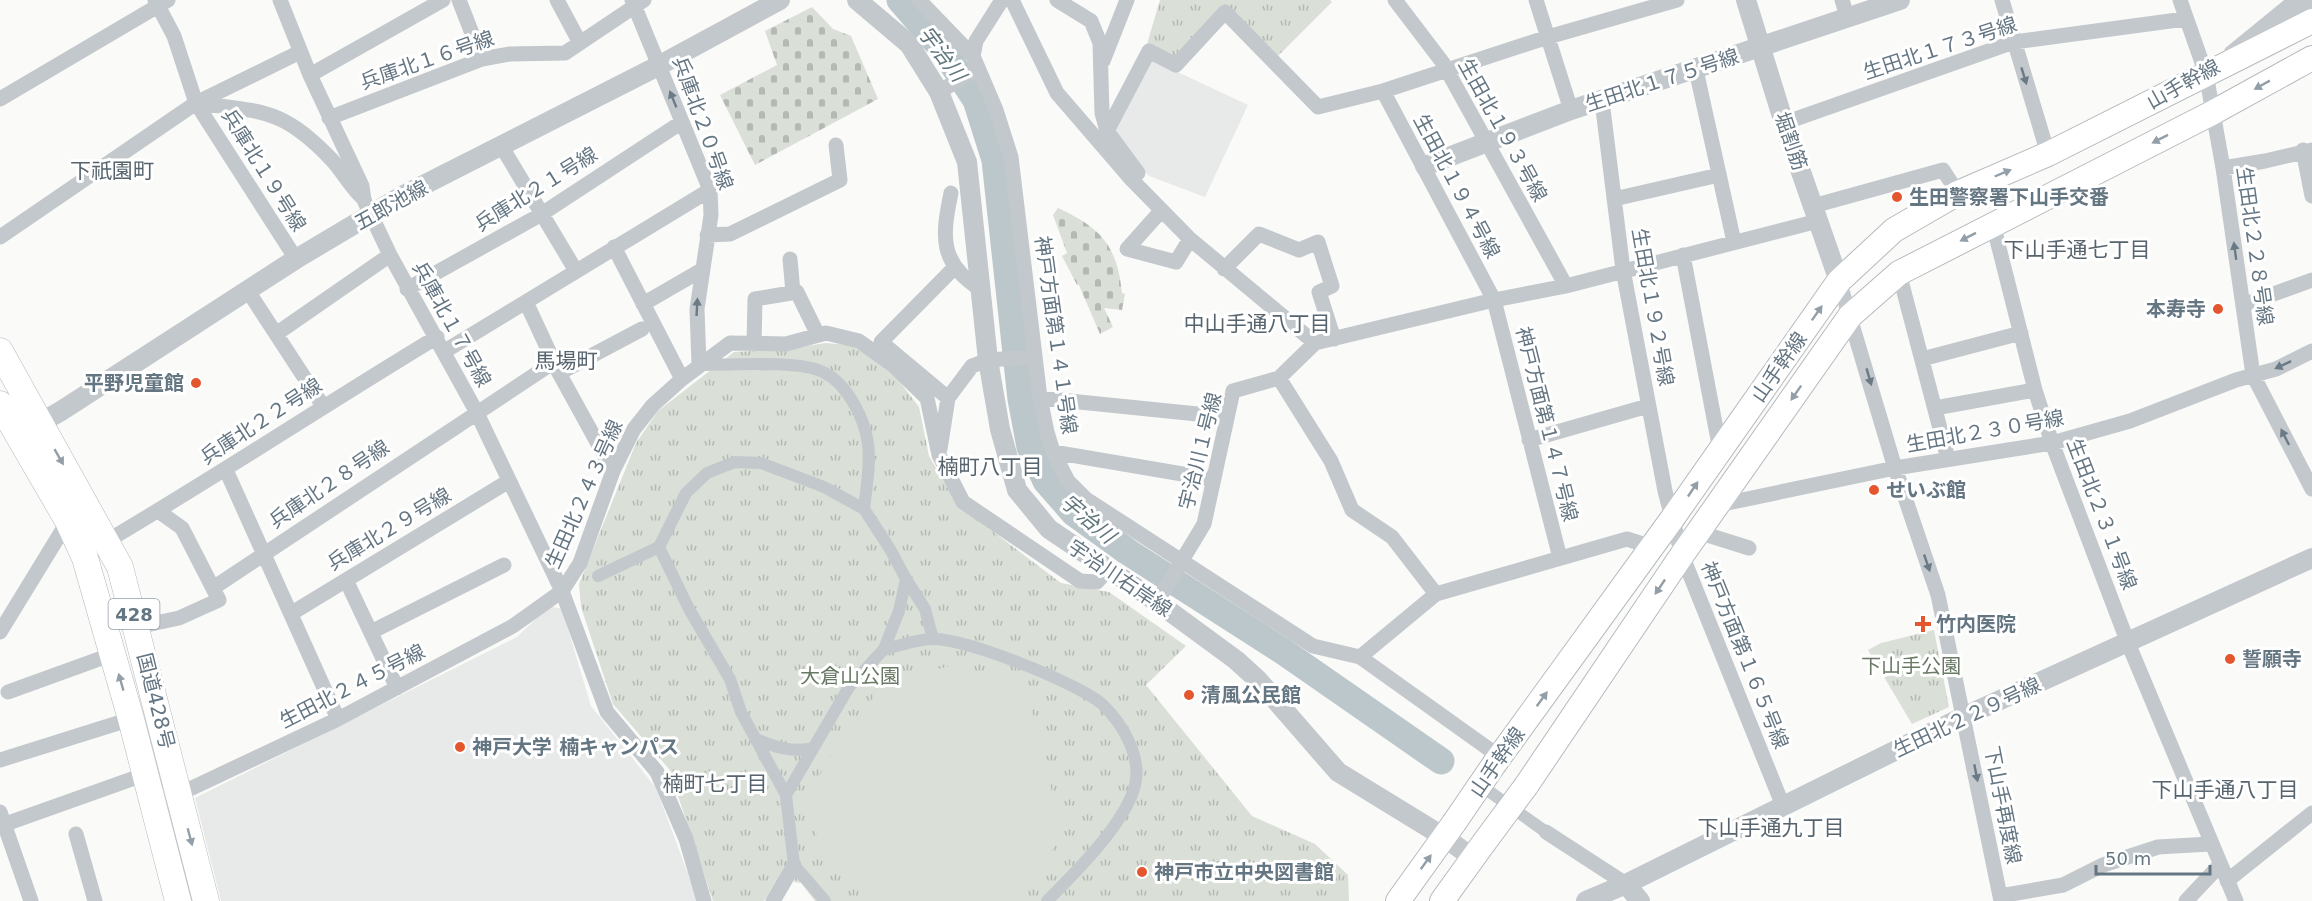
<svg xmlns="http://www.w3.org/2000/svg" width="2312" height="901" font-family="'DejaVu Sans','Noto Sans JP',sans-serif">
  <defs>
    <pattern id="cemetery-stones" width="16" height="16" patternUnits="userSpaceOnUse" patternTransform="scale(1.5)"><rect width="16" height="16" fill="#dadfd7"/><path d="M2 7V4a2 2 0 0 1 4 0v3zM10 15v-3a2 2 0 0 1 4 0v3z" fill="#b4b9b4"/></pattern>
    <pattern id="park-tufts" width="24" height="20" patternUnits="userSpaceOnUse" patternTransform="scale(1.5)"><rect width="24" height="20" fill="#dadfd7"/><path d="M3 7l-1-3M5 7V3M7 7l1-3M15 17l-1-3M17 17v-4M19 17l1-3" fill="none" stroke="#b4b9b4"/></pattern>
  </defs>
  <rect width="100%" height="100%" fill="#fafaf8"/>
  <!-- built -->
  <path fill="#e8e9e9" d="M1150 59 1248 105 1205 197 1149 176 1113 131Z
    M549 606 562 609 591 706 656 788 698 901H221L195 798 517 637Z"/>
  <!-- cemetery -->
  <path fill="url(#cemetery-stones)" d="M812 7 833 29 851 36 878 99 755 165 720 95 777 65 765 31Z
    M1058 208C1101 228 1117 245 1122 293L1125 294 1122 310 1104 308 1113 327 1100 334 1079 285H1077L1062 256 1067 253 1053 215Z"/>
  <!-- park -->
  <path fill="url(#park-tufts)" d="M1160 0H1330L1332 2 1277 57 1225 5 1175 59 1147 44Z
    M825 343 850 345 877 360 900 382 919 407 929 456 958 505 1061 583 1109 592 1186 646 1146 685 1252 816 1315 844 1348 875 1349 901H815L801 883 794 882 795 873 784 867 764 901H713L669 769 613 704 581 607 579 584 636 443 658 411 734 352 789 349Z
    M1934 630 1949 707 1912 724 1868 650 1881 643Z"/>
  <!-- pitch -->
  <path fill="#dadfd7" d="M954 665 1019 686 1031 706 1061 828 1048 859 1016 895 1007 901H878L841 877 823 853 811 817 812 795 824 766 877 692 887 682Z"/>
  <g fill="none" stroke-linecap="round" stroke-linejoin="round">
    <!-- river -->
    <path stroke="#bbc7cb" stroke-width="27" d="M900 0 944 51 976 100 995 160 1021 399 1030 447 1046 481 1074 513 1128 552 1284 652 1441 761"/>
    <defs>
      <path id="primary" d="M1495 763 1672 519 1839 281 1894 230 1958 193 2048 154 2312 21
        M1526 786 1682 555 1850 316 1899 273 2212 113 2312 58
        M1398 901 1454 823
        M1442 901 1483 844"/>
      <path id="trunk" d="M0 351 120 567 206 901
        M0 404 68 521 85 558 131 719 178 901"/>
    </defs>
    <!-- primary casing -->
    <use href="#primary" stroke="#b5babe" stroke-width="26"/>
    <!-- trunk casing -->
    <use href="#trunk" stroke="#b4b9bd" stroke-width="27"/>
    <!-- pedestrian -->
    <path stroke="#c3c8cc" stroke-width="12" d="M699 365C727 365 800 360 823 372 847 383 865 419 868 444 871 465 866 489 864 509
      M659 547 689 609 730 679 741 712 786 795 794 865 825 901
      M598 576 659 547 686 493 707 473 735 462 761 463 824 487 864 509 890 549 906 579 899 611 884 649 849 687 786 795
      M906 579 925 609 933 639
      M884 649C900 646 917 639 933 639 965 638 1078 683 1102 704 1122 723 1142 756 1135 785 1126 823 1074 874 1047 901
      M756 739C775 747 793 753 813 748
      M1476 782 1546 832"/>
    <!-- minor -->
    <path stroke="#c3c8cc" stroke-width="15" d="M155 0 174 36 196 103 296 259
      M280 0 310 75 362 186 364 200 390 255 476 411 562 591 607 712 657 772 686 839 704 901
      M459 0 482 59
      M557 0 580 43
      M632 0 710 190 711 215 697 309 699 365
      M919 0 973 56 996 110 1011 157 1040 398 1047 432 1053 452 1068 481 1086 499 1313 646 1360 657 1500 757
      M1012 0 1057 93 1132 180 1190 239 1315 343
      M1057 0 1091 21 1100 43 1102 113 1107 131 1138 173
      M1395 0 1443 63 1566 286
      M1536 0 1571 110
      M1842 0 1848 19
      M2002 0 2048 154
      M2180 0 2206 74 2223 168 2253 375 2312 489
      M2231 53 2296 0
      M973 56 976 41 1002 0
      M1103 61 1127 0
      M1696 70 1734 242
      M310 75 443 0
      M1383 91 1494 300 1560 558
      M939 92 978 68
      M0 99 168 0
      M1602 101 1623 270 1665 491 1682 555 1783 806
      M196 103C263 112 283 108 332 160 344 173 351 188 364 199
      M329 118 482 59 510 54 565 53 644 0
      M1784 123 2014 42 2185 19
      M1107 131 1149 51 1176 65 1225 12 1318 107 1383 91 1548 37 1677 0
      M502 147 576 271
      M2303 150 2312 196
      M2223 168 2265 161 2312 150
      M951 193C942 236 939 263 980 289
      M1614 199 1719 175
      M1813 206 1943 170 1958 193
      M1161 211 1127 249 1176 262 1190 239
      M1993 224 2035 390 2052 443 2128 643 2236 901
      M707 235 730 234 840 180 836 145
      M0 237 196 103 300 52
      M614 247 682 379
      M1683 255 1720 450
      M790 259 793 293
      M1224 269 1259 234 1299 250 1318 242 1332 286 1319 292 1334 339
      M1899 273 1948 459
      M1839 281 1895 468 1938 595 2001 901
      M407 289 540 215 682 122
      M248 291 323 406
      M526 302 559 373 613 471
      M643 304 700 271
      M2243 305 2312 280
      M276 334 390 255
      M1315 343 1494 300 1566 286 1818 221
      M754 344 755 299 797 292 818 335
      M445 351 710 190
      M1922 359 2021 333
      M559 373 642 329
      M1279 378 1331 461 1352 510 1392 537 1436 594
      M948 398 881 342 955 267
      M1040 398 1227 417
      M1935 408 2035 390
      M1529 440 1648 406
      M940 449 948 398 972 366 988 360 1035 357
      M1053 452 1212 479
      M226 470 338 719
      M1718 505 1895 468 2052 443 2130 421 2236 380 2276 369 2312 351
      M1698 532 1749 548
      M107 541C219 475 326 404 437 337
      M346 580 397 688
      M213 588 554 362
      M1157 602 1204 524 1233 391 1279 378 1315 343
      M292 613 509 481
      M137 627 179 618 219 600 182 528 158 511
      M0 632 68 521
      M371 632 504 565
      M1360 657 1436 594 1627 539 1652 547
      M8 692 113 654
      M0 760 131 719
      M153 798 192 788 338 719 513 626 562 591 580 563 613 471 634 429 653 405 682 379 730 343 786 344 826 333 859 341 894 366 927 398 939 455 963 502 1080 581 1097 582 1107 570
      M0 812 31 901
      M0 826 146 774
      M1546 832 1626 884
      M76 834 95 901
      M2227 881 2312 813
      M2000 896 2063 885 2103 865 2158 847 2210 844
      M773 901 794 865
      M2186 901 2220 865"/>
    <!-- tertiary -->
    <path stroke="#c3c8cc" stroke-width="20" d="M857 0 909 44 939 92 967 162 988 360 1000 429 1017 490 1049 529 1157 602 1236 660 1258 680 1338 772 1444 837 1473 858
      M1746 0 1784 123 1839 281
      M2260 37 2312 3
      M1425 166 1571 110 1900 0
      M28 430 61 411 296 259 400 197 660 65 780 0
      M1626 884 1640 901
      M1586 901 1626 884 1965 716 2312 558"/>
    <!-- primary -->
    <use href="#primary" stroke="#fff" stroke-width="24"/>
    <!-- trunk -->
    <use href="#trunk" stroke="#fff" stroke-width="26"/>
    <defs>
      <path id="primary-bridge" d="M1454 823 1495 763
        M1483 844 1526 786"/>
    </defs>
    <!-- primary-bridge casing -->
    <use href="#primary-bridge" stroke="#b5babe" stroke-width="26" stroke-linecap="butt"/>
    <!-- primary-bridge -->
    <use href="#primary-bridge" stroke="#fff" stroke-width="24"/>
  </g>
  <!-- one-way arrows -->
  <defs><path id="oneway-solid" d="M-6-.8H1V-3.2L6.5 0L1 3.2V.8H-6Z" transform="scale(1.5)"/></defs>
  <g fill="#6a7a87">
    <use href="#oneway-solid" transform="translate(2024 76) rotate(73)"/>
    <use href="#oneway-solid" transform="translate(673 99) rotate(-112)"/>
    <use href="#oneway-solid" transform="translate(2235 251) rotate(-98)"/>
    <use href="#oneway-solid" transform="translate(697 307) rotate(-87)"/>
    <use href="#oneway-solid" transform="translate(2283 365) rotate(155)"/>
    <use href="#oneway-solid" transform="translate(1869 377) rotate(74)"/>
    <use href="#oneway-solid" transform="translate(2285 437) rotate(-117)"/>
    <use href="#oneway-solid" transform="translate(1927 563) rotate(71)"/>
    <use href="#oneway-solid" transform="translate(1976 773) rotate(79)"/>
  </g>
  <g fill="#939fa8">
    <use href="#oneway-solid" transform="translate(2262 85) rotate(151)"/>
    <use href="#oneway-solid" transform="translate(2160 139) rotate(153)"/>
    <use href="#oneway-solid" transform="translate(2003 173) rotate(-23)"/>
    <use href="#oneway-solid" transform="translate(1968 237) rotate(153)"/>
    <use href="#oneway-solid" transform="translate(1817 313) rotate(-55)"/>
    <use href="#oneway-solid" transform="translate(1796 393) rotate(125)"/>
    <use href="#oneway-solid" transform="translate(59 457) rotate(60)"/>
    <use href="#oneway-solid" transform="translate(1693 489) rotate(-56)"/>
    <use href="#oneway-solid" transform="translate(1660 587) rotate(124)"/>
    <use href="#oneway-solid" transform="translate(121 682) rotate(-106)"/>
    <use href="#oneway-solid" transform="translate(1542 699) rotate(-54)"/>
    <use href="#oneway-solid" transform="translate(190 837) rotate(75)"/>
    <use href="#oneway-solid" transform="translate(1426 862) rotate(-54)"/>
  </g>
  <!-- markers -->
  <g fill="#e4572e" stroke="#fff" stroke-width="2">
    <circle cx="1897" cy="197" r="6"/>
    <circle cx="2218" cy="309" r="6"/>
    <circle cx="196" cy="383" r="6"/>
    <circle cx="1874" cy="490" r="6"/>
    <path d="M1920 615h6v6h6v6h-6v6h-6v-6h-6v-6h6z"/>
    <circle cx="2230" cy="659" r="6"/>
    <circle cx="1189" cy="695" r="6"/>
    <circle cx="460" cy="747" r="6"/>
    <circle cx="1142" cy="872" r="6"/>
  </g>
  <g text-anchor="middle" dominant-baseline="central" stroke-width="6" stroke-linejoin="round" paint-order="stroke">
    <!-- shield labels -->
    <rect fill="#fff" stroke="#939fa8" stroke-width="1.5" x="108.5" y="599" width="51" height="30" rx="4.5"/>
    <g font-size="18" font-weight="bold" fill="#657683">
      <text x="134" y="614">428</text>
    </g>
    <!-- street labels -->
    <g font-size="20" fill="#657683" stroke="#fff">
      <text transform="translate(1940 48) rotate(-18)">生田北１７３号線</text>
      <text transform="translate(427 60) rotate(-19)">兵庫北１６号線</text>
      <text transform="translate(1662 80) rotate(-18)">生田北１７５号線</text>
      <text transform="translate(2183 84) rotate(-29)">山手幹線</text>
      <text transform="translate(703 123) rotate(70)">兵庫北２０号線</text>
      <text transform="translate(1503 130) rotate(61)">生田北１９３号線</text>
      <text transform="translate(1791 141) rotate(71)">堀割筋</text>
      <text transform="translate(264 170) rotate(58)">兵庫北１９号線</text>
      <text transform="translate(1457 186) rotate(62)">生田北１９４号線</text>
      <text transform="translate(536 189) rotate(-32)">兵庫北２１号線</text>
      <text transform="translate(391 205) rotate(-29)">五郎池線</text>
      <text transform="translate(2255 246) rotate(82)">生田北２２８号線</text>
      <text transform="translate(1653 307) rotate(80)">生田北１９２号線</text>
      <text transform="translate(452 324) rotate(61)">兵庫北１７号線</text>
      <text transform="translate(1056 335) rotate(82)">神戸方面第１４１号線</text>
      <text transform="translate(1779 367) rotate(-55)">山手幹線</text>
      <text transform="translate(261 421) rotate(-33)">兵庫北２２号線</text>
      <text transform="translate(1547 424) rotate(76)">神戸方面第１４７号線</text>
      <text transform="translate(1985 431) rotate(-10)">生田北２３０号線</text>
      <text transform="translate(1200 451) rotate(-76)">宇治川１号線</text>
      <text transform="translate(329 484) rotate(-34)">兵庫北２８号線</text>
      <text transform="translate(584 494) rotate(-66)">生田北２４３号線</text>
      <text transform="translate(2102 514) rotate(69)">生田北２３１号線</text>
      <text transform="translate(389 529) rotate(-31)">兵庫北２９号線</text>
      <text transform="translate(1120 578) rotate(34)">宇治川右岸線</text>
      <text transform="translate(1745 655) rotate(68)">神戸方面第１６５号線</text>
      <text transform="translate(352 686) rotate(-27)">生田北２４５号線</text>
      <text transform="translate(156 701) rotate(76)">国道428号</text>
      <text transform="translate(1967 717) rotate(-25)">生田北２２９号線</text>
      <text transform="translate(1497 762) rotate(-55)">山手幹線</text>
      <text transform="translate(2003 805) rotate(79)">下山手再度線</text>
    </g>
    <!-- poi labels -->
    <g font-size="20" font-weight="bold" fill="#657683" stroke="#fff" text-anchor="start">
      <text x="1909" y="197">生田警察署下山手交番</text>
      <text x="2206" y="309" text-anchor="end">本寿寺</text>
      <text x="184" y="383" text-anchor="end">平野児童館</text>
      <text x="1886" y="490">せいぶ館</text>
      <text x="1936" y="624">竹内医院</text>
      <text x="2242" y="659">誓願寺</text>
      <text x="1201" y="695">清風公民館</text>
      <text x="472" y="747">神戸大学 楠キャンパス</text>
      <text x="1154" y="872">神戸市立中央図書館</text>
    </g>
    <!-- park labels -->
    <g font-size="20" fill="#687a64" stroke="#fff">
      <text x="1911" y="666">下山手公園</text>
      <text x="850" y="676">大倉山公園</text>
    </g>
    <!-- water labels -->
    <g font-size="21" font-style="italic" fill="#60757c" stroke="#fff">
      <text transform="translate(942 54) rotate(53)">宇治川</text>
      <text transform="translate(1088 519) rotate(40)">宇治川</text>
    </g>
    <!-- neighbourhood labels -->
    <g font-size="21" fill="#57646e" stroke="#fff">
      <text x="112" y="171">下祇園町</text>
      <text x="2077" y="250">下山手通七丁目</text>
      <text x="1257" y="324">中山手通八丁目</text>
      <text x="566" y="361">馬場町</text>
      <text x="990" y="467">楠町八丁目</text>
      <text x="715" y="784">楠町七丁目</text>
      <text x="2225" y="790">下山手通八丁目</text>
      <text x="1771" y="828">下山手通九丁目</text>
    </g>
  </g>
  <!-- scale -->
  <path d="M2096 865v9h114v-9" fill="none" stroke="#657683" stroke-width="3"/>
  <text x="2105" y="865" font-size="18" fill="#657683" stroke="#ffffff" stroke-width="4.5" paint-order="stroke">50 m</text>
</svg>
